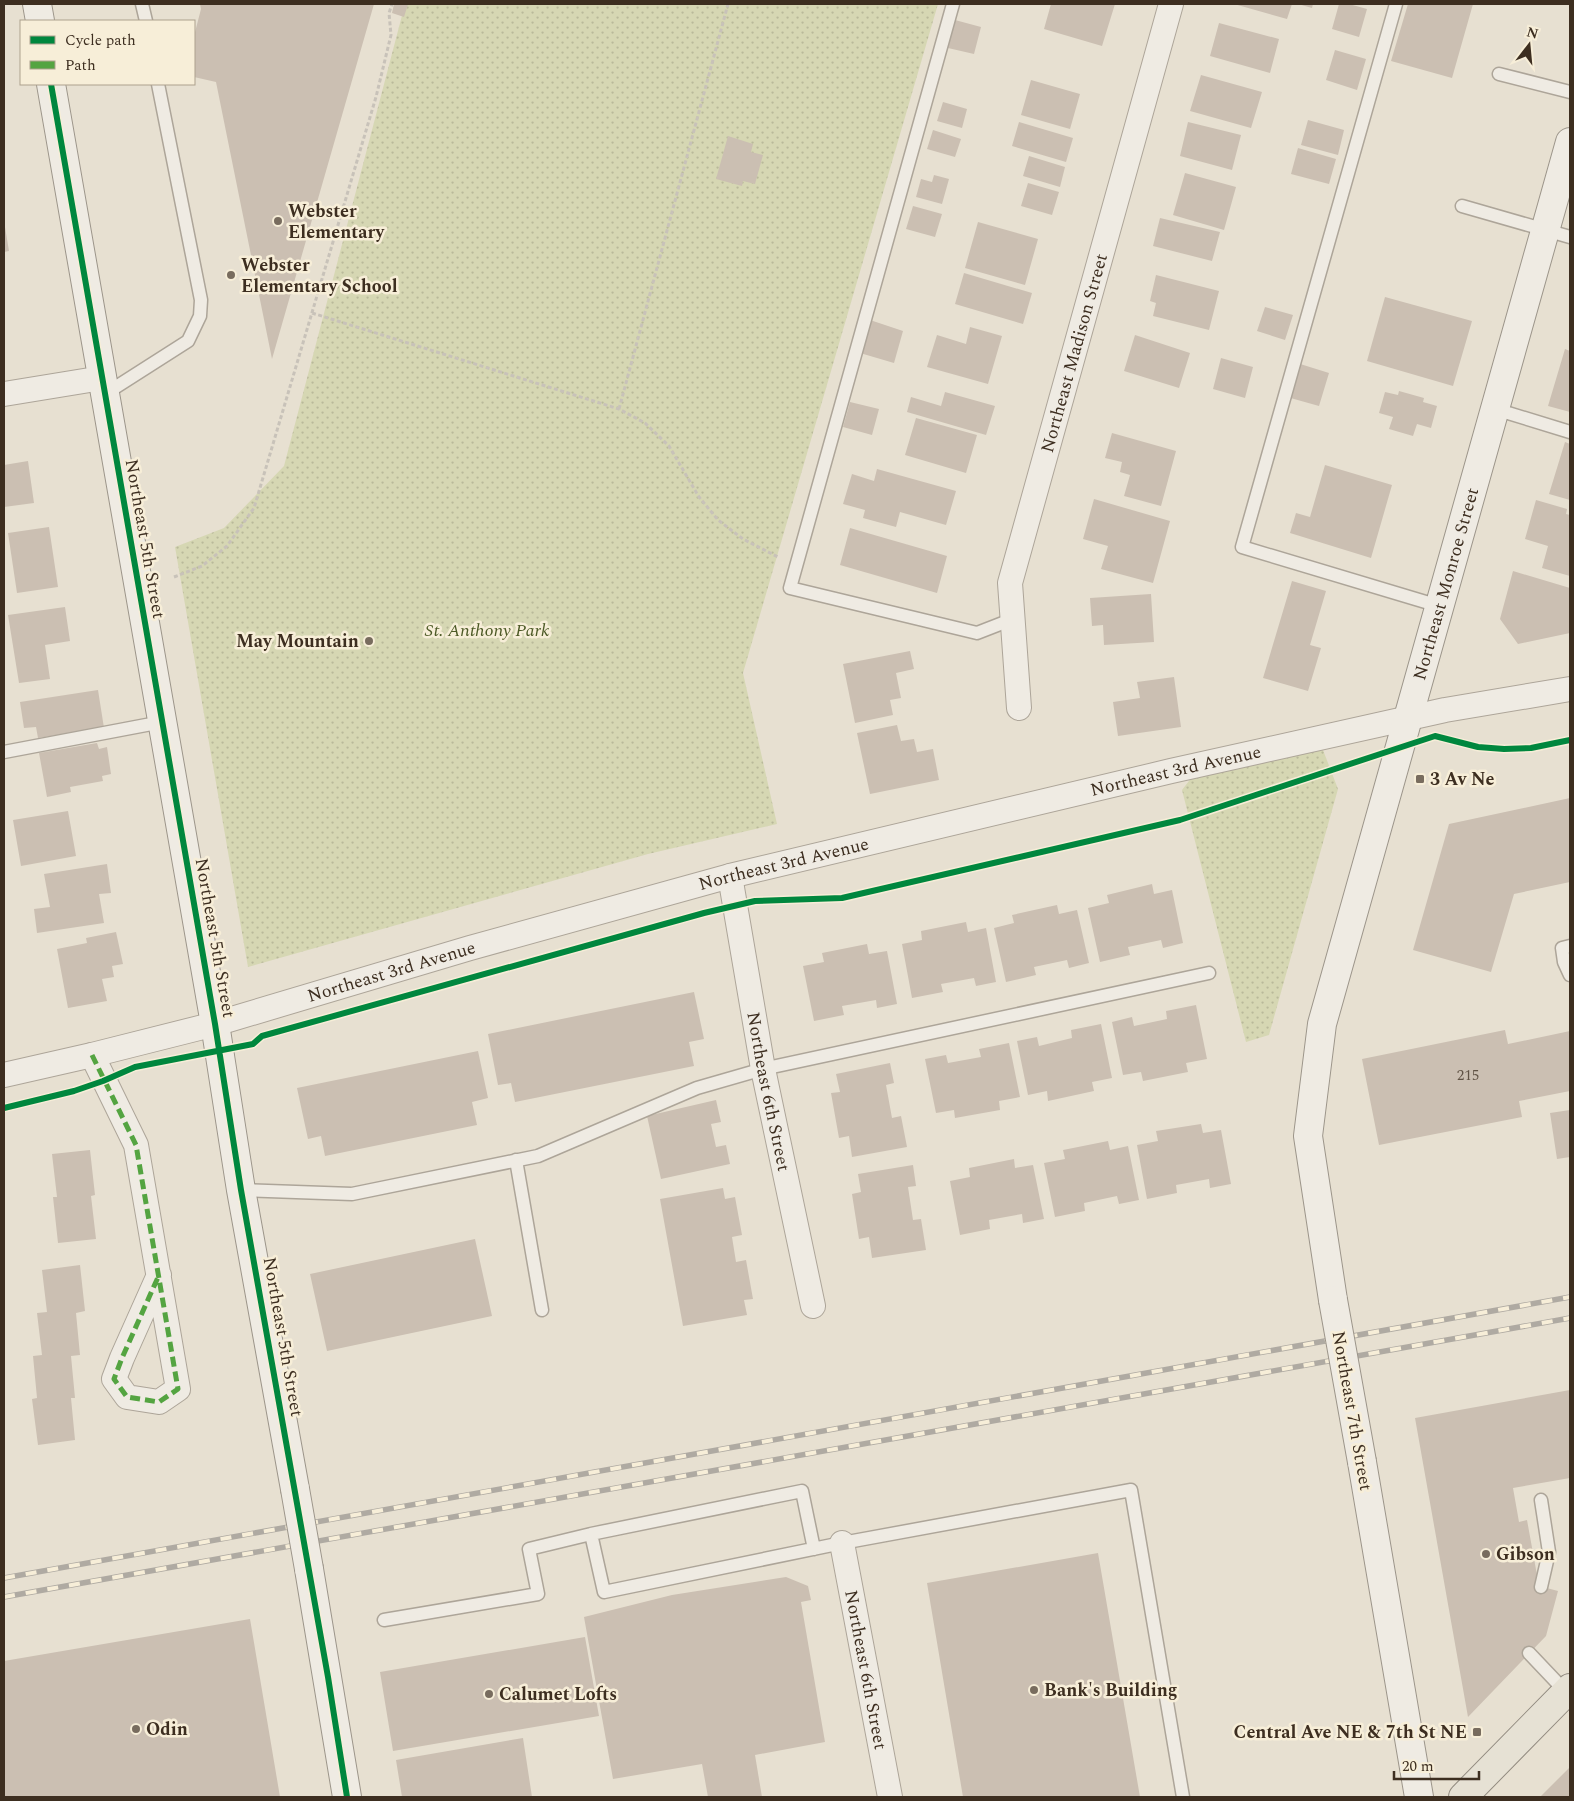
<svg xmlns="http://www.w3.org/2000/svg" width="1574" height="1801" font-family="Spectral,serif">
  <defs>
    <pattern id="park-dots" width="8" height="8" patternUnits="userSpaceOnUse" patternTransform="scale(1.25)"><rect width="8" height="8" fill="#d6d7b3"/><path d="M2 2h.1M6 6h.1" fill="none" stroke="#b9b99a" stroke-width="1.8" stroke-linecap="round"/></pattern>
  </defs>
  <rect width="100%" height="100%" fill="#e7e0d1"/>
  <!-- park -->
  <path fill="url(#park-dots)" d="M405 4H938L743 673 777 824 648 854 248 967 175 547 224 528 284 466Z
    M1323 750 1338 789 1269 1035 1246 1042 1182 790 1192 777Z"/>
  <!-- building -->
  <path fill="#cbbfb2" d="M200 4H374L272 359 216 82 194 77V36L201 9Z
    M394 4H408L404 17 392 13Z
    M1051 4H1115L1102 46 1044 29Z
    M1234 4H1292L1287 19Z
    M1298 4H1313L1312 8Z
    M1339 4H1349L1367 9 1359 37 1332 29Z
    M1408 4H1473L1452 78 1391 61Z
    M955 20 981 27 974 54 948 48Z
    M1219 23 1279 39 1270 73 1210 56Z
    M1335 50 1366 59 1357 90 1326 80Z
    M1201 75 1262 92 1251 128 1190 111Z
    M1031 80 1080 94 1070 129 1021 115Z
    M943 102 967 109 962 128 937 121Z
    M1308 120 1344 130 1338 155 1301 145Z
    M1019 122 1073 138 1066 162 1012 146Z
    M1188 122 1241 135 1232 170 1180 156Z
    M933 130 961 139 955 157 927 149Z
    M728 136 753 144 751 152 763 155 755 184 743 181 742 186 716 179Z
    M1298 148 1336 159 1329 184 1291 174Z
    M1029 156 1065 167 1060 187 1023 176Z
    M1185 173 1236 187 1224 230 1173 215Z
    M934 175 949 179 942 204 916 197 921 179 932 182Z
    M1028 183 1059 192 1052 215 1021 206Z
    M913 206 942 214 935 237 906 229Z
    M1160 218 1220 232 1212 261 1153 246Z
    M4 221 9 251 4 252Z
    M978 222 1038 239 1025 285 965 268Z
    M964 273 1032 293 1023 324 955 304Z
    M1156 275 1219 291 1209 330 1153 316 1156 303 1150 301Z
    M1385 297 1472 321 1453 386 1367 361Z
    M1265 307 1293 315 1285 340 1257 331Z
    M870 320 903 331 894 363 860 353Z
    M970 327 1002 336 988 384 927 367 937 335 966 344Z
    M1135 335 1190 353 1179 388 1124 371Z
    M1565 349 1570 351V412L1548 406Z
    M1221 358 1253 367 1245 398 1213 389Z
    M1297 363 1329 373 1319 406 1287 397Z
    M1399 391 1424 398 1423 402 1437 406 1431 428 1417 424 1413 436 1389 429 1393 417 1379 413 1385 392 1398 395Z
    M945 392 995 406 986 435 907 412 911 397 941 406Z
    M850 402 879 409 872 435 843 427Z
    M916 418 977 435 966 473 905 455Z
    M1112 433 1176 451 1161 506 1124 496 1130 475 1120 472 1122 462 1105 458Z
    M1565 442 1570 444V500L1549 494Z
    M28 461 34 503 4 507V465Z
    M1325 465 1392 485 1371 558 1290 533 1296 513 1310 517Z
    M877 469 956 491 946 525 900 512 896 527 863 518 865 510 843 504 852 474 874 481Z
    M1094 499 1170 521 1153 583 1101 569 1108 546 1083 539Z
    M1536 500 1567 509 1566 514 1570 515V576L1542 568 1548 546 1525 539Z
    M49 527 58 587 17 593 8 533Z
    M850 528 947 556 937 593 840 565Z
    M1513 571 1570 588V633L1518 644 1500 619Z
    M1292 581 1326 591 1310 645 1321 648 1308 691 1263 678Z
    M1151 594 1154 642 1104 645 1103 625 1092 626 1090 598Z
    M65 607 70 641 45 645 50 679 19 683 8 615Z
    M910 651 914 669 896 673 901 698 890 700 893 715 855 723 843 664Z
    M1174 677 1181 727 1118 736 1113 702 1140 698 1137 682Z
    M98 690 104 728 38 738 36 727 24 728 20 702Z
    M897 725 901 741 914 739 917 752 933 749 939 780 870 794 857 733Z
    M97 743 99 749 107 747 111 774 102 776 103 781 70 787 71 792 47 797 39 753Z
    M1570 798V882L1514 894 1491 972 1413 950 1449 824Z
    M68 811 76 856 21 866 13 820Z
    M107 864 111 893 99 894 104 923 37 933 34 909 50 907 44 874Z
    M1152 884 1154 894 1172 890 1183 943 1163 948 1161 940 1128 947 1130 955 1100 962 1088 908 1109 903 1107 895Z
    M1057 905 1059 914 1077 910 1089 963 1069 968 1067 960 1034 967 1036 975 1006 982 994 928 1014 923 1012 915Z
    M966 922 968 932 986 928 996 982 976 986 974 978 941 984 943 992 912 998 902 944 922 940 921 931Z
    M116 932 123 964 112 966 114 977 102 979 107 1001 68 1008 57 949 87 943 86 938Z
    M867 944 869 954 887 951 897 1004 877 1008 876 1000 842 1006 844 1015 814 1021 803 966 824 962 822 953Z
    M694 992 704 1039 689 1042 694 1066 515 1102 511 1083 498 1085 488 1034Z
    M1196 1005 1207 1059 1186 1063 1188 1072 1143 1081 1141 1072 1123 1075 1112 1022 1132 1017 1134 1026 1167 1019 1166 1011Z
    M1101 1024 1112 1078 1092 1082 1094 1091 1048 1101 1047 1091 1028 1095 1017 1041 1037 1037 1039 1046 1072 1038 1071 1030Z
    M1505 1030 1508 1044 1570 1031V1091L1519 1101 1522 1117 1379 1145 1362 1059Z
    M1009 1043 1020 1097 999 1101 1000 1110 955 1118 954 1110 936 1113 925 1059 946 1055 948 1063 981 1057 979 1049Z
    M478 1051 488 1098 472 1102 477 1125 325 1156 321 1136 308 1139 297 1088Z
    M890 1063 894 1083 886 1085 892 1118 901 1116 907 1147 852 1157 849 1136 839 1138 831 1093 840 1092 836 1074Z
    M716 1100 721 1122 711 1124 716 1147 726 1145 730 1164 661 1179 647 1116Z
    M1570 1110V1157L1557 1159 1550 1113Z
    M1201 1124 1203 1133 1221 1130 1231 1184 1210 1188 1209 1179 1176 1185 1177 1193 1147 1199 1137 1145 1158 1141 1156 1131Z
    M1108 1141 1110 1150 1128 1146 1139 1200 1119 1204 1117 1196 1084 1203 1085 1211 1055 1217 1044 1163 1065 1159 1063 1150Z
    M90 1150 95 1195 91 1196 96 1239 58 1243 53 1197H57L52 1154Z
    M1014 1159 1015 1168 1033 1165 1044 1219 1023 1223 1022 1214 989 1220 990 1229 960 1235 950 1181 970 1177 969 1168Z
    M913 1165 916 1186 908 1187 913 1220 921 1219 926 1250 872 1258 869 1237 859 1239 852 1194 861 1192 858 1174Z
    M723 1188 725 1199 735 1197 742 1235 732 1237 736 1262 746 1260 753 1299 744 1300 747 1315 683 1326 660 1199Z
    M475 1239 492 1316 327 1351 310 1274Z
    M80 1265 85 1311 76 1313 80 1355 71 1356 75 1398H71L75 1440 38 1445 32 1399 37 1398 33 1356 42 1355 37 1313 47 1312 42 1270Z
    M1570 1390V1478L1513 1488 1519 1522 1527 1520 1539 1586 1558 1591 1546 1636 1468 1717 1415 1418Z
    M1098 1553 1140 1797H963L927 1583Z
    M786 1577 808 1586 811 1600 801 1602 825 1742 755 1755 762 1797H708L702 1764 613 1779 584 1617 672 1595Z
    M250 1619 280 1797H4V1661Z
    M585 1637 599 1716 393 1751 380 1672Z
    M523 1738 532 1797H402L396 1760Z
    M1570 1767V1797H1540Z"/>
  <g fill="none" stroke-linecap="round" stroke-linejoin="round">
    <defs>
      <path id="lane" d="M142 4 146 21
        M953 4 790 588 977 633 1013 619
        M1396 4 1242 547 1439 606
        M1499 74 1570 92
        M1462 206 1570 237
        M105 394 188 341 200 316 201 300 158 84
        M1495 409 1570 432
        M4 752 162 722
        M1570 946 1562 948 1564 962 1570 975
        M516 1160 542 1310
        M241 1190 352 1194 538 1156 697 1088 763 1069 1209 973
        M1541 1500 1549 1552 1541 1587
        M591 1534 802 1491 814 1549
        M384 1620 538 1594 529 1549 591 1534 604 1592 842 1543 1131 1490 1183 1797
        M1529 1653 1566 1692"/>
      <g id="street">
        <path d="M4 394 102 378"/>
        <path id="s1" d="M1019 708 1010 583 1171 4"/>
        <path id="s2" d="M730 876 763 1069 813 1306"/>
        <path d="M92 1055 136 1145 178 1389 159 1402 127 1397 114 1379 122 1358 159 1275"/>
        <path id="s3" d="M4 1075 92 1055 215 1024 470 948 730 876 1171 771 1445 710 1570 689"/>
        <path id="s4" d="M842 1543 890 1797"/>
      </g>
      <g id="secondary">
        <path d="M37 4 40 21"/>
        <path d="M51 84 215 1024 241 1190 295 1489"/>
        <path id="s5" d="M1333 1300 1308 1136 1322 1024 1570 142"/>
        <path d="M1362 1462 1419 1797"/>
        <path d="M309 1569 347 1797"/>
      </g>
      <path id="primary" d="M1463 1797 1570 1688"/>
    </defs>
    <!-- lane casing -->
    <use href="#lane" stroke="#ada599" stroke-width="15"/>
    <!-- street casing -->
    <use href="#street" stroke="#ada599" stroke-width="26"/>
    <!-- secondary casing -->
    <use href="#secondary" stroke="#9c958a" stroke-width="30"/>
    <!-- primary casing -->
    <use href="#primary" stroke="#928b80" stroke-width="30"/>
    <!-- path -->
    <path stroke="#c8c2b9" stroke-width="3" stroke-dasharray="4 2.5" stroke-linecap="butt" d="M312 313 619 409 645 423 669 446 699 497 718 520 743 539 778 557
      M619 409 728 4
      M174 577 202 566 227 546 254 508 376 97 391 35 389 13 392 4"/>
    <!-- lane -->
    <use href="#lane" stroke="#efebe3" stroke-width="12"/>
    <!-- street -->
    <use href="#street" stroke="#efebe3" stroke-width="24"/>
    <!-- secondary -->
    <use href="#secondary" stroke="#efebe3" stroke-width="28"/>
    <!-- primary -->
    <use href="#primary" stroke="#e6e1d4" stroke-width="28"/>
    <defs>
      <path id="rail" d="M4 1578 1570 1297
        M4 1597 1570 1318"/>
    </defs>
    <!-- rail casing -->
    <use href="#rail" stroke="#afaaa2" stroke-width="5.5"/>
    <!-- rail -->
    <use href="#rail" stroke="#f7eed8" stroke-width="4" stroke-dasharray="11" stroke-linecap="butt"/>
    <defs>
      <path id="secondary-bridge" d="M1333 1300 1362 1462
        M295 1489 309 1569"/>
    </defs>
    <!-- secondary-bridge casing -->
    <use href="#secondary-bridge" stroke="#9c958a" stroke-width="30" stroke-linecap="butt"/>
    <!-- secondary-bridge -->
    <use href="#secondary-bridge" stroke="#efebe3" stroke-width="28"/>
    <!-- quiet -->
    <path stroke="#54a441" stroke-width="5" stroke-dasharray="10 5" stroke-linecap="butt" d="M92 1055 136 1145 178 1389 159 1402 127 1397 114 1379 122 1358 159 1275"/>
    <defs>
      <path id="cycleway" d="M51 84 215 1024 241 1190 328 1677 347 1797
        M4 1108 74 1091 103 1081 135 1067 253 1044 262 1036 704 913 755 901 842 898 1180 820 1435 736 1478 747 1504 749 1531 748 1570 740"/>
    </defs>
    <!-- cycleway casing -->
    <use href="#cycleway" stroke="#f7eed8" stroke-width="9"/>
    <!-- cycleway -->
    <use href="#cycleway" stroke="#00873e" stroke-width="6"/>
  </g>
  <!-- markers -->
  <g fill="#786c5e" stroke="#f7eed8" stroke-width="2">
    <circle cx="278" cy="221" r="5"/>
    <circle cx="231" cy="275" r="5"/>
    <circle cx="369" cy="641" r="5"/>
    <rect x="1415" y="774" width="10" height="10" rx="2.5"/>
    <circle cx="1486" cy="1554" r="5"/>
    <circle cx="1034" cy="1690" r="5"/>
    <circle cx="489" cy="1694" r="5"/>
    <circle cx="136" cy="1729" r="5"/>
    <rect x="1472" y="1727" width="10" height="10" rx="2.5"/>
  </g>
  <g text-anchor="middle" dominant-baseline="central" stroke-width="5" stroke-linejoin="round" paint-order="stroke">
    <!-- number labels -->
    <g font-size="15" fill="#605244">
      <text x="1468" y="1075">215</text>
    </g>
    <!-- poi labels -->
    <g font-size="18" font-weight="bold" fill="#3d2e20" stroke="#f7eed8" text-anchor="start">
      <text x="288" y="211">Webster<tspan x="288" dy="21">Elementary</tspan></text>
      <text x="241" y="265">Webster<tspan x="241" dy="21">Elementary School</tspan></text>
      <text x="359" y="641" text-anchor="end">May Mountain</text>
      <text x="1430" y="779">3 Av Ne</text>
      <text x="1496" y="1554">Gibson</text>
      <text x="1044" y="1690">Bank's Building</text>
      <text x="499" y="1694">Calumet Lofts</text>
      <text x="146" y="1729">Odin</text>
      <text x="1467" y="1732" text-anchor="end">Central Ave NE &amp; 7th St NE</text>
    </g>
    <!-- street labels -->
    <g font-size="18" fill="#3d2e20" stroke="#f7eed8">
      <text stroke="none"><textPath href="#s1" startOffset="364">Northeast Madison Street</textPath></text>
      <text transform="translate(145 539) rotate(80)">Northeast 5th Street</text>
      <text stroke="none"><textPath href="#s5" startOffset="736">Northeast Monroe Street</textPath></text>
      <text stroke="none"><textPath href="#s3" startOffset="1211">Northeast 3rd Avenue</textPath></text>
      <text stroke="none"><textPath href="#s3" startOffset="808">Northeast 3rd Avenue</textPath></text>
      <text transform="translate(215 938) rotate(80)">Northeast 5th Street</text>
      <text stroke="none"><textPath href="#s3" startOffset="401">Northeast 3rd Avenue</textPath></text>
      <text stroke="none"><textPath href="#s2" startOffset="219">Northeast 6th Street</textPath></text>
      <text transform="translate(283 1337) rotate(80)">Northeast 5th Street</text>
      <text transform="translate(1352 1411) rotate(80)">Northeast 7th Street</text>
      <text stroke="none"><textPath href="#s4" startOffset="129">Northeast 6th Street</textPath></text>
    </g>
    <!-- park labels -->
    <g font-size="18" font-style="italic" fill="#4d5a26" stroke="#f7eed8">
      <text x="487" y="630">St. Anthony Park</text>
    </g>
  </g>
  <!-- border -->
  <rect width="1574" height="1801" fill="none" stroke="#3d2e20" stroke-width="10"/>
  <!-- legend -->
  <rect x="20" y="20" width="175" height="65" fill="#f7eed8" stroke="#ada18e"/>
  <rect x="30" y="36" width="25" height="8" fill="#00873e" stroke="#ada18e"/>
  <text x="65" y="45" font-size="15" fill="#3d2e20">Cycle path</text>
  <rect x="30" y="61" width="25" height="8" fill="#54a441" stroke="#ada18e"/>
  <text x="65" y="70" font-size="15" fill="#3d2e20">Path</text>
  <!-- north arrow -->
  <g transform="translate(1529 45) rotate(16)" stroke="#f7eed8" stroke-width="4" paint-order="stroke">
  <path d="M0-4L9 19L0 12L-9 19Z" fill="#3d2e20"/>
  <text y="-8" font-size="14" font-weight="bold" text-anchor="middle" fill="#3d2e20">N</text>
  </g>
  <!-- scale -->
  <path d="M1394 1771v8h85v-8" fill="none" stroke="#3d2e20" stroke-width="2.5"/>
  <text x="1402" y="1771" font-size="15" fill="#3d2e20" stroke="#f7eed8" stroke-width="4" paint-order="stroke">20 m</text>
</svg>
